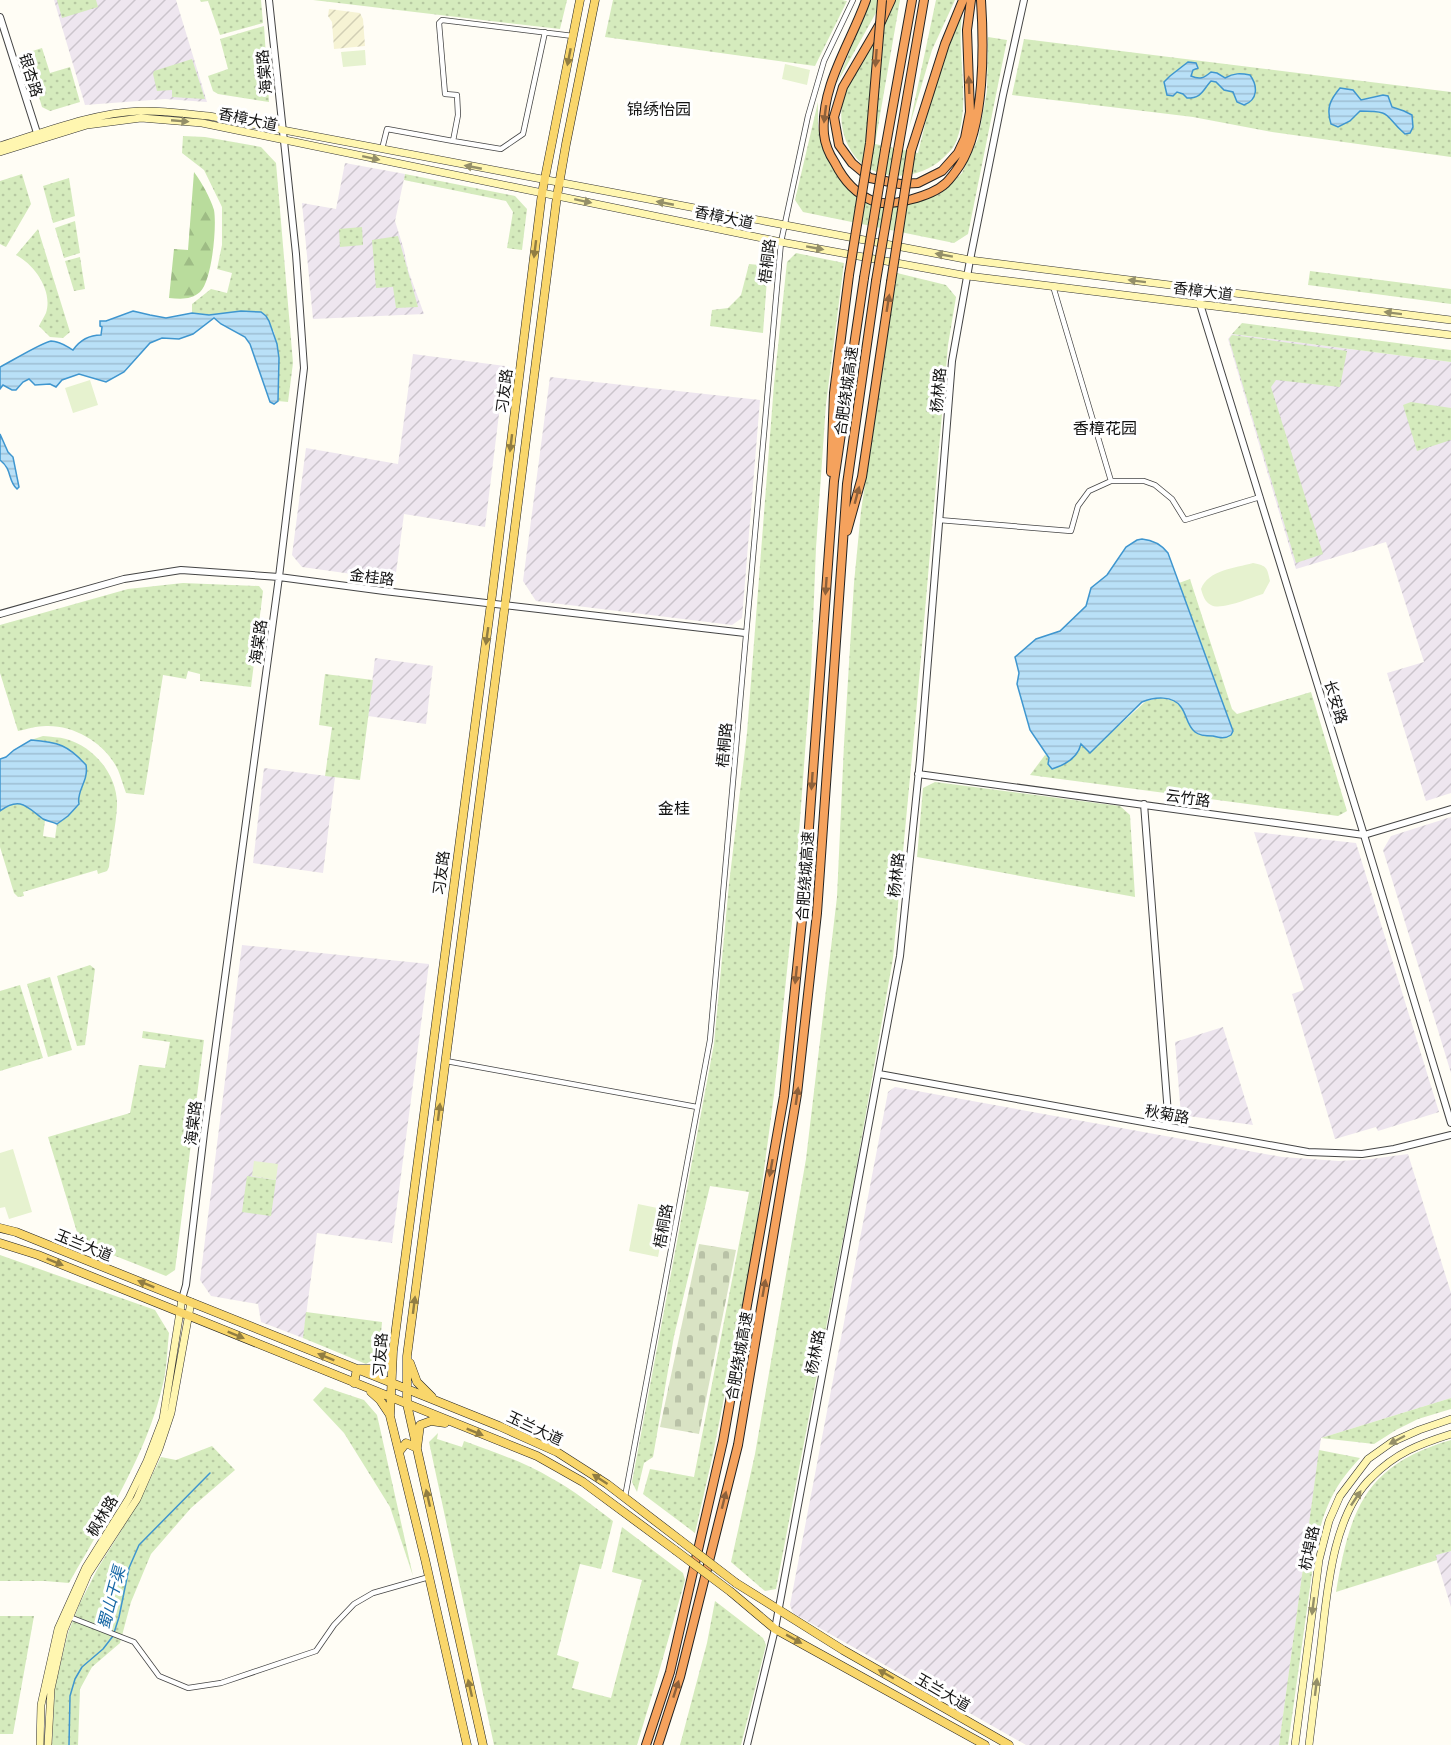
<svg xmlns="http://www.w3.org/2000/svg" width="1451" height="1745" font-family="Lora,'Noto Sans SC',serif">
  <defs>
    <pattern id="industrial-furrows" width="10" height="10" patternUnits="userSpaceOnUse" patternTransform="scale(1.5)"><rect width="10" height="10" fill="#eee6ef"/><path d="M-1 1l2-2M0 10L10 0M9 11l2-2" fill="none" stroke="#cbc4cc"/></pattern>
    <pattern id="farmland-furrows" width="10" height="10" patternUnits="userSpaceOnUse" patternTransform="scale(1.5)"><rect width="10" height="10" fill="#f6f3d4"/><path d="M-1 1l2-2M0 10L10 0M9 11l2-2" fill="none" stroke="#d2cfb5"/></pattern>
    <pattern id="green-dots" width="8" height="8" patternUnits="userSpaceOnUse" patternTransform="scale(1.5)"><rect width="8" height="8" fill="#d5ebbd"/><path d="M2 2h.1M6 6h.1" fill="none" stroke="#b6c8a1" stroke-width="1.8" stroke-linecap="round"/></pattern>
    <pattern id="forest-firs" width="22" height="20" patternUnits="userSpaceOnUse" patternTransform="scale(1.5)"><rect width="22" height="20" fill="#b9dc9c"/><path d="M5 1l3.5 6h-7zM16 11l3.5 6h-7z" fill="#9ebc85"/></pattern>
    <pattern id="cemetery-stones" width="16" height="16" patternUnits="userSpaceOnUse" patternTransform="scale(1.5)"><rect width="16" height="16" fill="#d9e3c4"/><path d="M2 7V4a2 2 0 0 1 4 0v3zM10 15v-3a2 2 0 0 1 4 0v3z" fill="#b9c2a7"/></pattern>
    <pattern id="water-rules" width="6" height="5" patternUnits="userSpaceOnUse" patternTransform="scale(1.5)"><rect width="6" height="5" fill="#b9e0f7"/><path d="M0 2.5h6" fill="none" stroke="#9ebfd3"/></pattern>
  </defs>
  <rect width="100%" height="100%" fill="#fffdf5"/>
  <!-- industrial -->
  <path fill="url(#industrial-furrows)" d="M54 0H176L207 102 165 99 85 105Z
    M345 163 405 174 395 221 404 250 408 270 424 314 313 319 302 203 336 209Z
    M1232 334 1451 362V793L1426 801 1387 673 1424 662 1386 542 1296 569 1228 339Z
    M413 354 505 366 485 527 404 514 395 580 302 567 292 555 306 448 398 464Z
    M550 377 760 400 742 618 732 625 536 601 523 581Z
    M375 658 433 666 426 724 368 716Z
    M264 768 335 777 323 873 253 863Z
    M1451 817V1073L1383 850 1391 836Z
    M1254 832 1356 843 1439 1112 1378 1131 1376 1127 1335 1139 1292 994 1304 990Z
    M242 945 429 964 392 1243 317 1233 303 1338 261 1322 258 1304 211 1296 200 1280Z
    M1223 1027 1253 1125 1181 1115 1175 1042Z
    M895 1087 1282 1157 1339 1161 1371 1159 1408 1154 1451 1293V1398L1321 1438 1279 1745H1026L793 1613 790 1605 888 1092Z
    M1451 1551V1607L1435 1555Z"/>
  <!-- farmland -->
  <path fill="url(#farmland-furrows)" d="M329 9 360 13 363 19 365 46 334 49 332 22 328 16Z"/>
  <!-- green -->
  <path fill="url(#green-dots)" d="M57 0H96L98 7 62 18Z
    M200 0H261L263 23 220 35 208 1 201 2Z
    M313 0H567L560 29Z
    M613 0H842L847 1 815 66 605 37Z
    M870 0H883L837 83Z
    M896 0H900L875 144 918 153 935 84 962 12C961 25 960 37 961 49 962 81 968 115 955 144 952 150 947 154 943 158 922 179 881 183 859 161 845 147 839 125 842 106 845 78 870 49 884 25 889 17 892 8 896 0Z
    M936 0H955L932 50 909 128Z
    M264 26 269 102 218 94 213 91 208 76 228 69 220 39Z
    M988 37 1007 40 968 234 954 243 803 212 795 200 818 102V126L824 153 840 179 859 200 882 206 911 204 941 193 962 173 978 139 987 91Z
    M1024 39 1451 92V157L1272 132 1193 117 1012 95Z
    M42 48 50 73 70 67 80 102 50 111 42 107 26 53Z
    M192 59 205 99 172 97V90L157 91 153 74 154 71Z
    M183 136 205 137 261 147 276 163 293 363 288 402 278 401 279 358 274 331 241 311 209 315 192 313V304L211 289 227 293 232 273 217 269 222 245V207L204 170 182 153Z
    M22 174 31 204 6 247 0 244V181Z
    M405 174 515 196 527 209 522 250 507 248 513 212 506 201 404 180Z
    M69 178 75 216 53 223 43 186Z
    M75 221 80 253 64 258 55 228Z
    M362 227 363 245 340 247 339 229Z
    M38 229 70 332 63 338 50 337 39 326C41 322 44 317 46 313 53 291 35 265 16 255Z
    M398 236 418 307 396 308 393 287 376 288 372 240Z
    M796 253 844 263 826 404 816 548 811 672 793 913 774 1095 754 1245 713 1454 695 1533 643 1494 650 1469 694 1477 749 1192 710 1186 674 1336 653 1457 644 1463 637 1492 632 1482 714 1044 729 884 747 733 774 384 787 262Z
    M80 257 85 289 74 291 65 261Z
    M749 264 768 266 763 333 710 326 712 310 728 308 741 295Z
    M1310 271 1451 289V304L1308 285Z
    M897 273 946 285 956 297 948 345 917 703 893 958 855 1176 776 1589 765 1591 731 1562 755 1454 806 1159 837 897 844 744 854 583 861 511Z
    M1242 323 1451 350V362L1232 334Z
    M1232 335 1347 351 1340 387 1276 380 1271 387 1323 554 1296 563 1229 339Z
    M1411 402 1451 408V440L1417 451 1403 405Z
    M1190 579 1232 709 1237 714 1311 692 1347 811 1338 816 1030 775 1045 755 1062 765 1078 753 1082 744 1090 752 1146 701 1161 698 1175 701 1181 706 1190 727 1231 735 1233 731 1179 583Z
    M183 583 259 586 263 591 251 687 200 681V674L188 671 186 679 163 675 144 795 126 793C123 785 121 777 118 770 106 744 75 725 46 726 37 726 27 729 18 731L0 673V625L128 589Z
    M325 674 373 680 360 780 325 776 332 727 319 725Z
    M43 736C51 737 59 737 66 739 95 747 118 776 117 806 116 826 111 847 109 867L107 871 98 874 97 870 23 892 24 896 18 897 14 893 0 847V811C19 797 30 806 45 820L43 836 55 838 57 824 68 816 79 805 48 741 31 740Z
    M935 782 1120 806 1130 815 1135 897 917 857 923 788Z
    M90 965 95 969 85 1045 77 1046 57 976Z
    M50 977 72 1050 48 1057 27 984Z
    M20 985 43 1058 0 1071V991Z
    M143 1031 204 1040 175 1270 166 1276 80 1242 48 1137 130 1113 139 1065 165 1068 170 1042 142 1038Z
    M247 1176 276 1180 271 1216 242 1212Z
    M0 1255 155 1310 169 1333C167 1351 167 1370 162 1388 145 1458 104 1521 69 1583L45 1581H0Z
    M306 1312 382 1322 379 1356 366 1364 303 1338Z
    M325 1387 364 1400 377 1415 413 1576 390 1507 344 1433 313 1400Z
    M1451 1398V1409L1418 1419 1396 1430 1374 1444 1321 1438Z
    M438 1433 437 1439 462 1447 464 1441C494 1452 524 1462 551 1478 574 1490 593 1506 613 1521L601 1569 580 1564 557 1655 579 1662 572 1688 611 1698 642 1580 612 1572 622 1527 683 1573 685 1580 659 1672 637 1745H494L429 1442Z
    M1451 1440V1551L1436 1555 1437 1560 1336 1592C1350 1509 1365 1465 1451 1440Z
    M212 1446 235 1470 191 1508 151 1554 131 1602 120 1643 92 1667 80 1689 78 1745H52L55 1687 68 1633 80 1603 98 1568 139 1502 161 1457 176 1460Z
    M1319 1450 1360 1458C1333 1487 1325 1507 1316 1544L1288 1745H1279Z
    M715 1601 763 1638 766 1645 741 1745H680L707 1643Z
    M0 1616H34L13 1734H0Z"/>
  <!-- forest -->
  <path fill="url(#forest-firs)" d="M194 172C202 183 210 197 214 210 217 226 212 281 200 292 191 300 181 299 169 298L174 249 188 250Z"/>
  <!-- cemetery -->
  <path fill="url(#cemetery-stones)" d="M699 1244 736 1250 699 1434 660 1427Z"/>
  <!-- pitch -->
  <path fill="#e6f2cf" d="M365 50 366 65 343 67 341 52Z
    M785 64 810 70 807 85 782 79Z
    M90 380 98 405 73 413 65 388Z
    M1253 563C1267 566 1267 567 1270 581L1263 594C1252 597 1221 611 1211 605 1205 602 1203 596 1201 589 1208 570 1235 568 1253 563Z
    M13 1149 32 1212 9 1219 5 1207 0 1208V1153Z
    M254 1161 278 1164 276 1180 252 1176Z
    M638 1204 667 1210 658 1257 629 1251Z"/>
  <!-- water -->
  <path fill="url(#water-rules)" stroke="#3f96cf" stroke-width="1.5" d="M1188 62 1196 63 1198 68 1193 70 1191 76C1200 80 1204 78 1211 72L1217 73 1225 78C1234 73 1240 73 1250 75 1258 86 1258 100 1244 105L1237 102 1233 92 1224 90 1216 82 1211 81C1202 91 1202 98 1187 98L1183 94 1177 92 1173 96 1167 95 1164 82 1170 76Z
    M1340 88 1353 90 1361 100 1383 95 1388 96 1392 107 1404 111 1412 115 1413 127 1410 133 1405 134C1383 115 1394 111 1360 111L1350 121 1338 127 1331 124C1326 108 1330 100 1340 88Z
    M133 311 150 315 166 318 192 313 209 315 241 311 261 312 266 316 269 321 277 344 279 358 278 401 274 404 270 402 250 344 245 337 221 324 214 318 193 334 179 339 162 338 150 343 124 372 106 382 79 374 62 380 56 387 50 384 35 385 29 379 23 382 16 390H12L3 385 0 389V367C10 362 43 342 51 341 60 341 66 346 73 350 80 340 89 335 101 335L102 327 100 326V321H106Z
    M0 434 8 452 13 457 19 487 17 489C7 480 13 470 0 460Z
    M1142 539C1153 540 1161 544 1168 553L1233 731 1231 735C1225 739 1220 738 1213 736 1207 736 1200 736 1195 732 1187 726 1187 715 1181 707 1173 695 1154 697 1142 702L1090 753 1081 744C1078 757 1065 765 1052 769L1048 764 1049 758 1030 730 1017 684 1019 673 1015 657 1036 639 1060 631 1086 606 1091 588 1107 575 1126 547 1137 540Z
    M31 740C58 742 68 745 86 765 89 781 76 791 79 804L68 816 57 824C53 822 47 821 43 819 27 807 20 796 0 811V759L6 757 14 750Z"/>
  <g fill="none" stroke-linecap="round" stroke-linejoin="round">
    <!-- stream -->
    <path stroke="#3f96cf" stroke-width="1.5" d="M69 1745 70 1696 75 1679 82 1667 103 1649 113 1636 119 1617 129 1568 139 1545 210 1473"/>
    <defs>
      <path id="minor" d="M453 141 501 149 523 134 545 32
        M382 149 387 129 453 141 458 115 457 95 445 94 439 23 442 20 573 36
        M1053 286 1111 481
        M939 520 1071 531 1078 506 1089 491 1111 481H1144L1155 485 1172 499 1185 520 1260 497
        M446 1061 697 1107
        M625 1497 710 1040 781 242 808 116 824 61 853 0
        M67 1616 134 1642 159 1676 188 1688 221 1683 316 1651 334 1625 354 1604 373 1593 429 1577"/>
      <path id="tertiary" d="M0 17 38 136
        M1200 289V304L1364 835 1451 1123
        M0 614 124 579 181 570 279 577 384 591 745 633
        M918 774 1364 835 1451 809
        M1144 804 1169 1127
        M879 1074 1308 1152 1362 1154 1394 1149 1451 1135
        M182 1299 186 1285 204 1133 279 577 304 368 296 254 269 0
        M747 1745 775 1629 900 956 920 760 952 361 970 260 1003 95 1024 0"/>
      <path id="secondary" d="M0 146C45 132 92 113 140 111 163 110 186 114 209 116L970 260 1451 320
        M0 152 87 125 141 118 202 123 781 242 968 276 1451 335
        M40 1745 41 1705 58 1629 86 1567 129 1498 147 1461 163 1419 182 1299
        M48 1745 51 1689 64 1630 88 1574 137 1499 159 1449 171 1413 191 1302
        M1295 1745 1319 1560 1329 1521 1340 1496 1368 1459 1392 1442 1419 1430 1451 1419
        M1309 1745C1313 1712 1317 1678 1321 1645 1327 1593 1332 1515 1372 1477 1396 1453 1419 1444 1451 1434"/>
      <path id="primary" d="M0 1228 16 1232 499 1426 557 1452 607 1484 680 1540
        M0 1243 38 1255 537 1456 583 1482 675 1550
        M410 1363 417 1382 432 1397
        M354 1383 357 1369H380L387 1362 391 1355
        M371 1392 380 1400 390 1415
        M399 1452 406 1443 417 1448 420 1425 431 1421 445 1423
        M736 1583 843 1650 1009 1745
        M731 1592 775 1629 985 1745
        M467 1745 425 1559 390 1416 393 1351 491 603 542 193 580 0
        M483 1745 407 1404V1356L505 605 557 196 566 144 595 0"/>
      <path id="motorway" d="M866 0C851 43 820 86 824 134 825 145 829 154 835 163 843 179 856 194 873 201 890 208 932 196 946 183 951 178 956 171 960 165 985 126 984 46 981 0
        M891 0 881 22 843 87 834 117 839 145 852 163 870 178 900 184 918 183 942 171 958 153 965 138 970 112 967 30 971 0
        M885 150 912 0
        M898 150 924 0
        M911 151 945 44 963 0
        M831 472 834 393 849 275
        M847 531 862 477 891 282
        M646 1745 670 1672 723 1441 784 1096 803 910 834 481 864 278
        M658 1745 680 1677 738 1445 797 1094 817 913 847 484 876 281"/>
    </defs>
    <!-- minor casing -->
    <use href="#minor" stroke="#444" stroke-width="6"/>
    <!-- tertiary casing -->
    <use href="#tertiary" stroke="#444" stroke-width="8"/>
    <!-- secondary casing -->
    <use href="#secondary" stroke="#333" stroke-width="8"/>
    <!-- primary casing -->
    <use href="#primary" stroke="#222" stroke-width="9"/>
    <!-- motorway casing -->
    <use href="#motorway" stroke="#222" stroke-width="10"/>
    <!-- minor -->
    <use href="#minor" stroke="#fff" stroke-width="4.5"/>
    <!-- tertiary -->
    <use href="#tertiary" stroke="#fff" stroke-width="6"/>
    <!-- secondary -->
    <use href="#secondary" stroke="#fff6b0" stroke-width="7"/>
    <!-- primary -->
    <use href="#primary" stroke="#f9d66b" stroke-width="8"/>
    <!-- motorway -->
    <use href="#motorway" stroke="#f5a25d" stroke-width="8"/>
    <defs>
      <path id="primary-bridge" d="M680 1540 736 1583
        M675 1550 731 1592"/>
      <path id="motorway-bridge" d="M849 275 870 143 882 0
        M864 278 885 150
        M876 281 898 150
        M891 282 911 151"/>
    </defs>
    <!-- primary-bridge casing -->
    <use href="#primary-bridge" stroke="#222" stroke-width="9" stroke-linecap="butt"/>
    <!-- motorway-bridge casing -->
    <use href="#motorway-bridge" stroke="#222" stroke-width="10" stroke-linecap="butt"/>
    <!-- primary-bridge -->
    <use href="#primary-bridge" stroke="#f9d66b" stroke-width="8"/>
    <!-- motorway-bridge -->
    <use href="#motorway-bridge" stroke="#f5a25d" stroke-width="8"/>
  </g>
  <!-- one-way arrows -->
  <defs><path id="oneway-solid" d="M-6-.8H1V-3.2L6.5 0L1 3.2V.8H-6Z" transform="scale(1.5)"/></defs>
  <g fill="#917d42">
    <use href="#oneway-solid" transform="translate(569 57) rotate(101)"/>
    <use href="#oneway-solid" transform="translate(535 249) rotate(97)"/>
    <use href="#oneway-solid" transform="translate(511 443) rotate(97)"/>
    <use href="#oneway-solid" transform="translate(487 636) rotate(98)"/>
    <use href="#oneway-solid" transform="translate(439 1112) rotate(-83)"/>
    <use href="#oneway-solid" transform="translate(55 1262) rotate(22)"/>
    <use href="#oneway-solid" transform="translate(146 1284) rotate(-158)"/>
    <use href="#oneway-solid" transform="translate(414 1305) rotate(-83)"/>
    <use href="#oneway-solid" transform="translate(236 1335) rotate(22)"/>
    <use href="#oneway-solid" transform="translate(326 1357) rotate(-158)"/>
    <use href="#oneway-solid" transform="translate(475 1432) rotate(22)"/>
    <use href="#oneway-solid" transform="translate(600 1479) rotate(-147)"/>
    <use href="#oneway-solid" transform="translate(428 1498) rotate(-103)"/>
    <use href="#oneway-solid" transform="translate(794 1639) rotate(29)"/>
    <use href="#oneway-solid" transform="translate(886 1674) rotate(-150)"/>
    <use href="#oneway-solid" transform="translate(470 1688) rotate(-103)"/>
  </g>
  <g fill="#8e613b">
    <use href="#oneway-solid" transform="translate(876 58) rotate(94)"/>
    <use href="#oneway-solid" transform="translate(969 85) rotate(-92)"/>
    <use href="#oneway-solid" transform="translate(825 114) rotate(97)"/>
    <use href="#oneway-solid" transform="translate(888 303) rotate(-81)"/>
    <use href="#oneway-solid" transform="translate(857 495) rotate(-75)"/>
    <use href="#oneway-solid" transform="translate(826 586) rotate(94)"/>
    <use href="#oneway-solid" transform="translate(812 781) rotate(94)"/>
    <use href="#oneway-solid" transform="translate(796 975) rotate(96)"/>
    <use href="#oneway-solid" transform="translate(797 1096) rotate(-82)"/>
    <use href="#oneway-solid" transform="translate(771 1168) rotate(100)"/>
    <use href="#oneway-solid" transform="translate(764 1288) rotate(-80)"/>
    <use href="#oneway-solid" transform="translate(724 1500) rotate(-76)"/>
    <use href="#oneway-solid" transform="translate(676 1689) rotate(-72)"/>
  </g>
  <g fill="#948f68">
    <use href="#oneway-solid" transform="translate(180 121) rotate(5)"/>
    <use href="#oneway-solid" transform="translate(371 158) rotate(12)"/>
    <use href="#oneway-solid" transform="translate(473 167) rotate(-169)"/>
    <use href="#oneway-solid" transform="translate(583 201) rotate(12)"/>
    <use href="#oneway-solid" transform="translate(665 203) rotate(-169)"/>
    <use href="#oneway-solid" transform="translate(815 248) rotate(10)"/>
    <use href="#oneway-solid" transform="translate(944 255) rotate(-170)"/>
    <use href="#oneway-solid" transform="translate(1137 281) rotate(-173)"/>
    <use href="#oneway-solid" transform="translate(1393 313) rotate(-173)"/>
    <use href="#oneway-solid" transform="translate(1397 1440) rotate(152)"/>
    <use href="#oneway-solid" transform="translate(1356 1498) rotate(-56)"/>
    <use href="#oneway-solid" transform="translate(1313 1606) rotate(97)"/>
    <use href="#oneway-solid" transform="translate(1316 1687) rotate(-83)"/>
  </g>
  <g text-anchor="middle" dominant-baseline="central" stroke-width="6" stroke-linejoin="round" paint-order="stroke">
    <!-- street labels -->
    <g font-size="15" fill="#111" stroke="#fff">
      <text transform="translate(264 72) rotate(-95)">海棠路</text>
      <text transform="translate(31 75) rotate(73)">银杏路</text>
      <text transform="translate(248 119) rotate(12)">香樟大道</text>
      <text transform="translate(724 217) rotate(12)">香樟大道</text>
      <text transform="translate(767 261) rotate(-83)">梧桐路</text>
      <text transform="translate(1203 291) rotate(7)">香樟大道</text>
      <text transform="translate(938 390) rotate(-85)">杨林路</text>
      <text transform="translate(504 391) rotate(-83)">习友路</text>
      <text transform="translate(846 391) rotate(-82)">合肥绕城高速</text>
      <text transform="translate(372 577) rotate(7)">金桂路</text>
      <text transform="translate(258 642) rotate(-82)">海棠路</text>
      <text transform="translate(1336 702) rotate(73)">长安路</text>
      <text transform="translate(724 745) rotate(-85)">梧桐路</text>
      <text transform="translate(1188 798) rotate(8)">云竹路</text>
      <text transform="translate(441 873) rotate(-83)">习友路</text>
      <text transform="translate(896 875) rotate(-84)">杨林路</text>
      <text transform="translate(805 876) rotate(-86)">合肥绕城高速</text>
      <text transform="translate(1167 1114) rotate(10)">秋菊路</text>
      <text transform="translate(193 1123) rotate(-83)">海棠路</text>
      <text transform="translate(663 1226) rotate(-80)">梧桐路</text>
      <text transform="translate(84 1245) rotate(22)">玉兰大道</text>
      <text transform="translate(815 1352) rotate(-79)">杨林路</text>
      <text transform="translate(380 1355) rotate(-86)">习友路</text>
      <text transform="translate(739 1356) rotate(-80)">合肥绕城高速</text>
      <text transform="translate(535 1428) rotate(25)">玉兰大道</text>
      <text transform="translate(102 1516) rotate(-59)">枫林路</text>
      <text transform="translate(1309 1548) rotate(-78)">杭埠路</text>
      <text transform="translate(943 1692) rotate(30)">玉兰大道</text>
    </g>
    <!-- neighbourhood labels -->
    <g font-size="16" fill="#111" stroke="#fff">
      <text x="659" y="109">锦绣怡园</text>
      <text x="1105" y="428">香樟花园</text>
      <text x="674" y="808">金桂</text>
    </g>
    <!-- water labels -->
    <g font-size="16" font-style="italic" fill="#1768a6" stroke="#fff">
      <text transform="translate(111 1598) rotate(-75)">蜀山干渠</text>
    </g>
  </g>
</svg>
